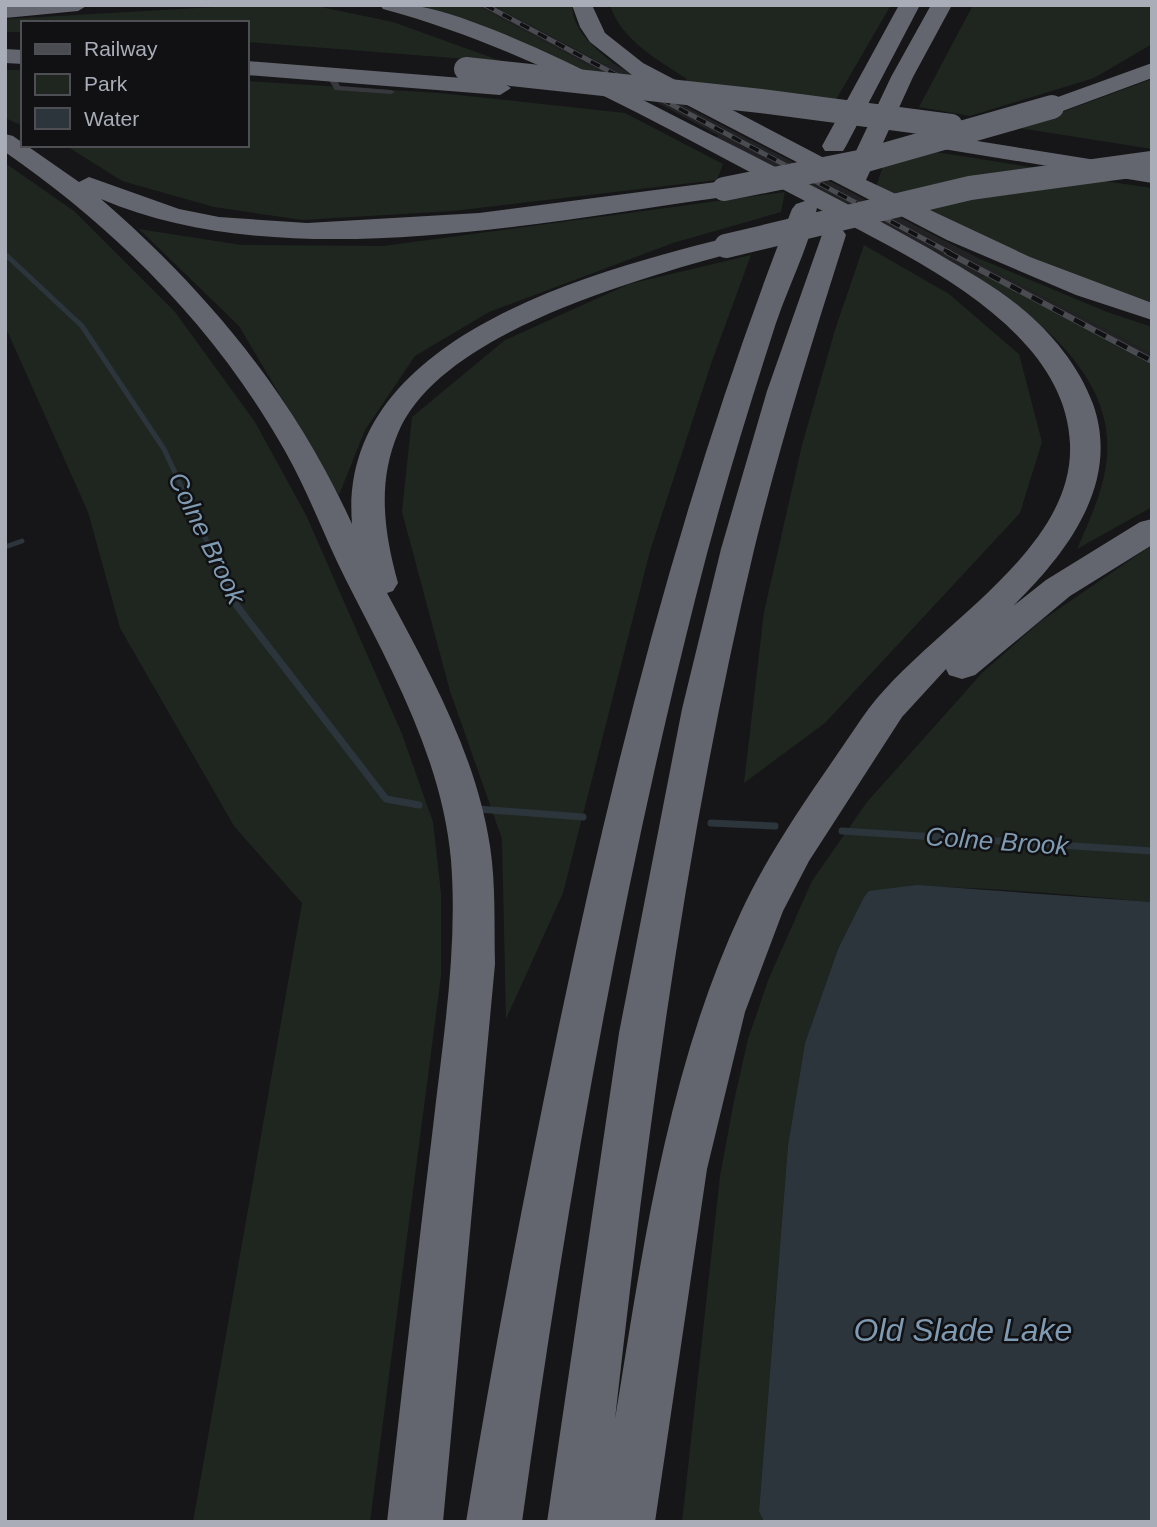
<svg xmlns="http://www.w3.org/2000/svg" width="1157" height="1527" font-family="Arial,sans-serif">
  <rect width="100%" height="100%" fill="#161618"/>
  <!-- built -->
  <path fill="#222225" d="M477 5H492L605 65 613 63 675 101 980 259 977 261 1152 354V365L985 275 978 278 715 138 719 136Z"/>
  <!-- green -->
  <path fill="#1e261f" d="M414 5H477L610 77 582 74Z
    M492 5H572C572 30 595 48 613 63L605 65Z
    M610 5H891L834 103 680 84 687 79C658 60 621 40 610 5Z
    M973 5H1152V44L1094 78 970 116 919 107Z
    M215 7H321L393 22 504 62 247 42V23H23V32H5V19Z
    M5 70H23V126L5 118Z
    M1152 79V149L1019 128Z
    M247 81 440 93 625 113 723 164 717 180 453 211 302 220 214 207 122 181 65 145H247Z
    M936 152 1037 168 894 195 876 187 883 166Z
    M5 163 74 211 175 312 255 422 306 515 402 734 433 822 441 893V976L370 1522H193L302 903 234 826 120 628 88 512 5 326Z
    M1084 178 1152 188V306L1066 275 918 208Z
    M785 192 781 212 673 243 489 312 415 356 365 430 339 495 239 326 139 229 241 245 383 246Z
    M864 245 949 294 1019 354 1042 442 1020 513 825 723 744 783 764 612 802 445 835 330Z
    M751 255 711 364 650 551 563 893 506 1019 502 839 450 691 402 512 412 417 505 340 629 284Z
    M980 259 1107 312 1152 327V354L976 261Z
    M985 275 1152 365V507L1077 549C1090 519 1104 490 1107 457 1114 375 1037 318 978 278Z
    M1152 545V902C1107 899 887 874 864 897L838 949 805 1043 788 1145 759 1511 764 1522H682L720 1176 734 1101 748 1039 769 978 812 881 867 802 983 672 1041 621Z"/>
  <!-- water -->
  <path fill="#2c353c" d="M917 885 1152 902V1522H764L759 1511 788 1145 805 1043 838 949 864 897 869 891Z"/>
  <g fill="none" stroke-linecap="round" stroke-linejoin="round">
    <!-- stream-far1 -->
    <path stroke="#2c353c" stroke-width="5" d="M5 254 82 326 164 449 224 578
      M5 547 22 541"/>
    <!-- stream -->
    <path stroke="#2c353c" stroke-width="7" d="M223 576 237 606 386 799 419 805
      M478 809 583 817
      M711 823 775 826
      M842 831 1152 851"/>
    <!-- service -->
    <path fill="#37383d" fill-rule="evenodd" d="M326 72H332L340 86 391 90 395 92 391 94 335 90 325 74Z"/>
    <!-- motorway -->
    <path fill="#63666e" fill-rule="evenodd" d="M88 5 78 11 5 18V6Z
      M380 5C392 5 405 4 417 6 447 11 476 23 504 34 582 66 655 107 730 144 797 178 865 212 930 249 960 267 992 284 1020 307 1051 332 1079 366 1093 404 1121 483 1067 553 1013 606L1046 580 1140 522 1152 519V545L1070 596 975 675 962 679 949 675 946 669 902 717 809 861 783 911 745 1012 707 1169 655 1522H547L619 1033 682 709 721 549 767 391 824 229H842L846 235C813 339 780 443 754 550 686 835 648 1128 615 1419 643 1248 667 1071 741 912 773 843 819 782 862 718 919 633 1075 556 1070 444 1066 326 907 256 817 208 809 246 789 285 776 323 747 413 719 504 696 596 619 900 565 1211 522 1522H466C492 1360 523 1200 556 1040 615 756 686 479 792 209L796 204 805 201C668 130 532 49 383 9Z
      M572 5H592L605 33 643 63 847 170 891 77 931 5H952L913 77 866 180 1030 257 1152 303V320L1076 295 947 240 637 79 590 42 580 27Z
      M899 5H920L846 146 843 151H825L822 146Z
      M5 49 23 50V64L5 63Z
      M247 61 500 81 511 88 500 95 247 75Z
      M1152 63V78L1060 112H1044L1040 107 1044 102Z
      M5 134 13 136 79 182 89 177 179 209 219 217 307 223 479 213 724 181 733 184 737 189 733 194 724 197C536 223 280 276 101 199 207 291 294 396 352 524 337 339 587 273 726 238L735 240 739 246 735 252C639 279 440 332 398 433 377 483 384 532 398 583L393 591 387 593C430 673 476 755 490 846 496 885 494 925 495 964L443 1522H387C402 1390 417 1258 433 1127 443 1038 458 949 451 860 442 760 392 670 347 582 325 539 309 493 285 451 217 330 119 231 5 152Z
      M946 136 1152 169V183L937 148 934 143 937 138Z"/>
    <defs>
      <path id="rail-far1" d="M485 5 950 253"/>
      <path id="rail" d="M947 252 1152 361"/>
    </defs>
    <!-- rail-far1 casing -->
    <use href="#rail-far1" stroke="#4a4c52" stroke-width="5"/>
    <!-- rail casing -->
    <use href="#rail" stroke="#4a4c52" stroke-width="6"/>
    <!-- rail-far1 -->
    <use href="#rail-far1" stroke="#111113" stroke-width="3.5" stroke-dasharray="10" stroke-linecap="butt"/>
    <!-- rail -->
    <use href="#rail" stroke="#111113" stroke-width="4.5" stroke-dasharray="12" stroke-linecap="butt"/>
    <!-- motorway-bridge -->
    <path stroke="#63666e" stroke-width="24" d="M466 69 761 101 951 126
      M724 189 859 162 1052 107
      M726 246 970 188 1152 163"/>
  </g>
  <g text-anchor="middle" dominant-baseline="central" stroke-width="5" stroke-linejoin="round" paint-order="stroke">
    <!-- water labels -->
    <g font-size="26" font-style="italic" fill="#7f9bb3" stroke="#111113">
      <text transform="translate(207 538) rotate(64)">Colne Brook</text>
      <text transform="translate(997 841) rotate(4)">Colne Brook</text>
    </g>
    <!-- near-water labels -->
    <g font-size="32" font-style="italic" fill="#7f9bb3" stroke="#111113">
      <text x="963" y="1330">Old Slade Lake</text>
    </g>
  </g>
  <!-- border -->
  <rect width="1157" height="1527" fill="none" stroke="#a8adb8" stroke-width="14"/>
  <!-- legend -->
  <rect x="21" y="21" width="228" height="126" fill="#111113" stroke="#4d4f55" stroke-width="2"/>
  <rect x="35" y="44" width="35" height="10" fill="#4a4c52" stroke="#4d4f55" stroke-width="2"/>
  <text x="84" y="56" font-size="21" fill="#a8adb8">Railway</text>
  <rect x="35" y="74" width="35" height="21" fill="#1e261f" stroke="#4d4f55" stroke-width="2"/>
  <text x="84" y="91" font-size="21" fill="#a8adb8">Park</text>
  <rect x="35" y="108" width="35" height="21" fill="#2c353c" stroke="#4d4f55" stroke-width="2"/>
  <text x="84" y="126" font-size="21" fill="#a8adb8">Water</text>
</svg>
